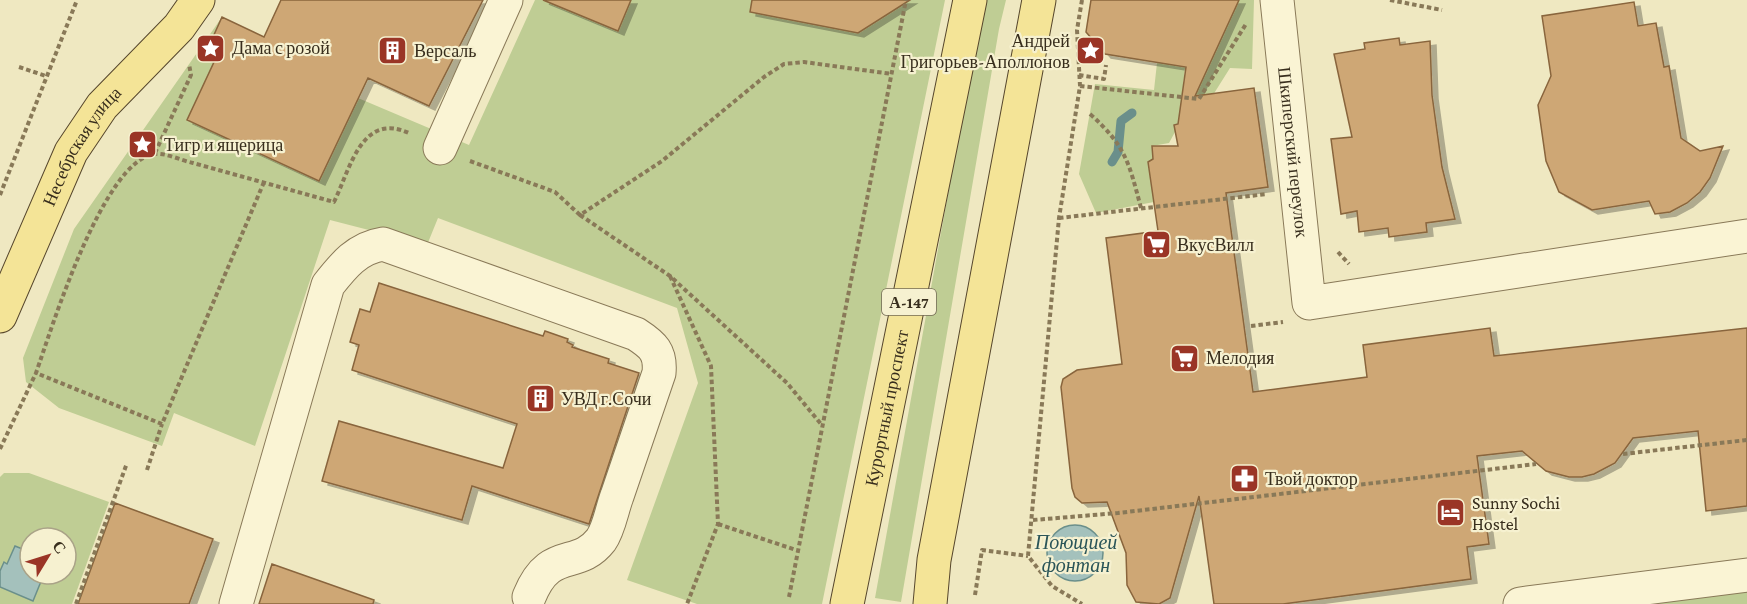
<svg xmlns="http://www.w3.org/2000/svg" width="1747" height="604" font-family="'Crimson Pro',serif">
  <defs>
    <filter id="shadow"><feDropShadow dx="6" dy="4" stdDeviation="0" flood-color="#0004"/></filter>
  </defs>
  <rect width="100%" height="100%" fill="#efe8c1"/>
  <!-- green -->
  <path fill="#bfcd94" d="M535 0H945L822 604H697L627 580 698 383 677 308 438 218 427 245 330 220 255 446 174 413 162 446 59 408 26 382 23 358 74 229 222 17 205 57 214 62 187 120 318 181 358 98 469 145Z
    M983 0H1006L999 29 901 602 875 598Z
    M1164 0H1194L1183 85 1199 87 1239 0H1254L1252 69 1230 68 1196 122 1175 125V132L1169 143 1152 146 1153 159 1148 163 1154 202 1096 213 1079 174 1095 84 1154 90Z
    M4 473H29L109 502 72 604H0V587L33 601 44 574H66V538H30V552L15 546 7 564 4 563 0 571V477Z
    M1747 586V604H1611Z"/>
  <!-- water -->
  <path fill="#a4c1bc" stroke="#6a8f8b" stroke-width="1.5" d="M1047 553a28 28 0 1 1 56 0a28 28 0 1 1-56 0Z
    M15 546 30 552V574H44L33 601 0 587V571L4 562 7 564Z"/>
  <g fill="none" stroke-linecap="round" stroke-linejoin="round">
    <!-- stream -->
    <path stroke="#6a8f8b" stroke-width="9" d="M1112 162 1118 152 1121 121 1132 113"/>
  </g>
  <!-- building -->
  <path fill="#cea775" stroke="#89653d" stroke-width="1.5" filter="url(#shadow)" d="M281 0H483L429 106 368 78 319 181 187 120 214 62 204 57 222 17 264 37Z
    M543 0H631L618 31Z
    M752 0H910L858 33 750 12Z
    M1091 0H1239L1195 96 1254 88 1268 187 1226 193 1253 392 1367 377 1363 345 1490 328 1494 356 1747 328V506L1706 511 1698 431 1633 438 1615 463 1594 474 1582 477H1569L1546 471 1522 451 1477 456 1489 544 1467 547 1471 579 1283 604H1214L1199 496 1170 598 1159 604 1136 602 1127 585 1126 553 1107 502 1082 503 1075 497 1072 488 1061 387 1063 379 1077 370 1122 364 1106 238 1158 231 1148 162 1153 159 1152 146H1178L1174 125 1178 124 1186 67 1105 54 1086 32Z
    M1634 2 1638 26 1656 23 1664 67 1669 66 1681 138 1700 151 1723 146 1710 178 1700 192 1687 203 1670 212 1655 214 1649 201 1592 210 1559 192 1546 161 1538 105 1551 76 1542 16Z
    M1399 38 1400 45 1430 41 1432 95 1442 167 1455 219 1426 223 1427 232 1389 237 1388 228 1359 232 1357 211 1341 214 1331 139 1352 137 1334 54 1365 49 1364 43Z
    M379 283 543 336 545 331 568 339 567 342 573 345 572 347 609 359 608 363 639 373 589 524 472 486 462 520 322 481 339 421 503 468 517 424 352 370 359 345 350 342 360 309 370 312Z
    M115 503 213 539 189 604H78Z
    M272 564 374 600 373 604H259Z"/>
  <g fill="none" stroke-linecap="round" stroke-linejoin="round">
    <defs>
      <g id="minor">
        <path id="s1" d="M1277 0 1309 303 1747 236"/>
        <path d="M440 148 506 0"/>
        <path d="M236 604 328 285C343 266 357 248 383 244L636 334C653 345 661 352 659 373 645 414 631 455 617 496 612 509 609 529 601 540 577 571 550 545 529 597"/>
        <path d="M1520 604 1747 575"/>
      </g>
      <g id="major">
        <path id="s2" d="M0 316 71 152 102 106 179 27 198 0"/>
        <path id="s3" d="M847 604 970 0"/>
        <path d="M930 604 934 560 1039 0"/>
      </g>
    </defs>
    <!-- minor casing -->
    <use href="#minor" stroke="#897958" stroke-width="35"/>
    <!-- major casing -->
    <use href="#major" stroke="#56462c" stroke-width="35"/>
    <!-- path -->
    <path stroke="#897958" stroke-width="4" stroke-dasharray="4.5 3" stroke-linecap="butt" d="M1082 0 1077 30 1080 86 1059 218 1028 556 1052 586 1082 604
      M1390 0 1442 10
      M19 67 46 76
      M1079 75 1104 79 1106 65
      M1080 86 1199 99 1246 24
      M1090 114C1126 146 1129 163 1141 208
      M155 153 191 75 189 64
      M470 161 555 192 580 215 662 161 764 77 784 64 804 62 892 74
      M264 182 162 424 36 373C52 327 103 162 154 154 164 152 183 161 193 163 240 176 287 189 334 202 351 167 362 110 411 134
      M0 195 77 0
      M580 215 670 276 787 383 821 424
      M1059 218 1267 194
      M1338 252 1349 264
      M670 276 711 366 718 524 687 604
      M1251 326 1283 322
      M0 449 36 373
      M1623 454 1747 440
      M147 470 162 424
      M1033 520 1118 513 1536 464
      M718 524 799 551
      M975 595 982 550 1028 556
      M789 597 906 0
      M76 604 127 463"/>
    <!-- minor -->
    <use href="#minor" stroke="#faf4d4" stroke-width="33"/>
    <!-- major -->
    <use href="#major" stroke="#f4e497" stroke-width="33"/>
  </g>
  <!-- icons -->
  <defs>
    <symbol id="sight-square" viewBox="-11 -11 22 22"><rect x="-9" y="-9" width="18" height="18" rx="4" fill="#9a3526" stroke="#f6f1d0"/><path d="M0-6L1.8-2.2L6-1.7L2.9 1.2L3.7 5.4L0 3.3L-3.7 5.4L-2.9 1.2L-6-1.7L-1.8-2.2Z" fill="#fff"/></symbol>
    <symbol id="building-square" viewBox="-11 -11 22 22"><rect x="-9" y="-9" width="18" height="18" rx="4" fill="#9a3526" stroke="#f6f1d0"/><path d="M-4-6H4V6H1V3H-1V6H-4ZM-2.5-4.3h1.7v1.8h-1.7ZM.8-4.3h1.7v1.8H.8ZM-2.5-1h1.7V.8h-1.7ZM.8-1h1.7V.8H.8Z" fill="#fff"/></symbol>
    <symbol id="supermarket-square" viewBox="-11 -11 22 22"><rect x="-9" y="-9" width="18" height="18" rx="4" fill="#9a3526" stroke="#f6f1d0"/><path d="M-6-5.5h2.5l.6 2H6L4.5 2H-2.5L-4.4-4H-6ZM-1.5 3.2a1.3 1.3 0 1 0 .1 0ZM3 3.2a1.3 1.3 0 1 0 .1 0Z" fill="#fff"/></symbol>
    <symbol id="pharmacy-square" viewBox="-11 -11 22 22"><rect x="-9" y="-9" width="18" height="18" rx="4" fill="#9a3526" stroke="#f6f1d0"/><path d="M-2-6h4v4h4v4h-4v4h-4v-4h-4v-4h4Z" fill="#fff"/></symbol>
    <symbol id="hotel-square" viewBox="-11 -11 22 22"><rect x="-9" y="-9" width="18" height="18" rx="4" fill="#9a3526" stroke="#f6f1d0"/><path d="M-6-4.5h1.5V1H6V5H4.5V3h-9V5H-6ZM-4 0a1.8 1.8 0 1 1 3.6 0ZM.5 0V-2.5h3Q6-2.5 6 0Z" fill="#fff"/></symbol>
  </defs>
  <g fill-rule="evenodd">
    <use href="#sight-square" x="194" y="32" width="33" height="33"/>
    <use href="#building-square" x="376" y="34" width="33" height="33"/>
    <use href="#sight-square" x="1074" y="34" width="33" height="33"/>
    <use href="#sight-square" x="126" y="128" width="33" height="33"/>
    <use href="#supermarket-square" x="1140" y="228" width="33" height="33"/>
    <use href="#supermarket-square" x="1168" y="342" width="33" height="33"/>
    <use href="#building-square" x="524" y="382" width="33" height="33"/>
    <use href="#pharmacy-square" x="1228" y="462" width="33" height="33"/>
    <use href="#hotel-square" x="1434" y="496" width="33" height="33"/>
  </g>
  <g text-anchor="middle" dominant-baseline="central" stroke-width="4.5" stroke-linejoin="round" paint-order="stroke">
    <!-- shield labels -->
    <rect fill="#f6f1d0" stroke="#716853" stroke-width="1.5" x="882" y="289" width="54" height="26" rx="4.5"/>
    <g font-size="16" font-weight="bold" fill="#382e1d">
      <text x="909" y="302">А-147</text>
    </g>
    <!-- poi labels -->
    <g font-size="18" fill="#382e1d" stroke="#f6f1d0" text-anchor="start">
      <text x="1070" y="41" text-anchor="end">Андрей<tspan x="1070" dy="21">Григорьев-Аполлонов</tspan></text>
      <text x="232" y="48">Дама с розой</text>
      <text x="414" y="51">Версаль</text>
      <text x="164" y="145">Тигр и ящерица</text>
      <text x="1177" y="245">ВкусВилл</text>
      <text x="1206" y="358">Мелодия</text>
      <text x="561" y="399">УВД г.Сочи</text>
      <text x="1265" y="479">Твой доктор</text>
      <text x="1472" y="503">Sunny Sochi<tspan x="1472" dy="21">Hostel</tspan></text>
    </g>
    <!-- street labels -->
    <g font-size="18" fill="#382e1d" stroke="#f6f1d0">
      <text stroke="none"><textPath href="#s2" startOffset="189">Несебрская улица</textPath></text>
      <text stroke="none"><textPath href="#s1" startOffset="153">Шкиперский переулок</textPath></text>
      <text stroke="none"><textPath href="#s3" startOffset="200">Курортный проспект</textPath></text>
    </g>
    <!-- water labels -->
    <g font-size="20" font-style="italic" fill="#2b5558" stroke="#f6f1d0">
      <text x="1076" y="542">Поющией<tspan x="1076" dy="23">фонтан</tspan></text>
    </g>
  </g>
  <!-- north arrow -->
  <g transform="translate(48 556) rotate(52)"><circle r="28" fill="#f6f1d0" stroke="#aaa388" stroke-width="1.5"/>
  <path d="M0-4.5L10 22L0 15L-10 22Z" fill="#9a3526"/>
  <text y="-9" font-size="16" font-weight="bold" text-anchor="middle" fill="#382e1d">С</text>
  </g>
</svg>
